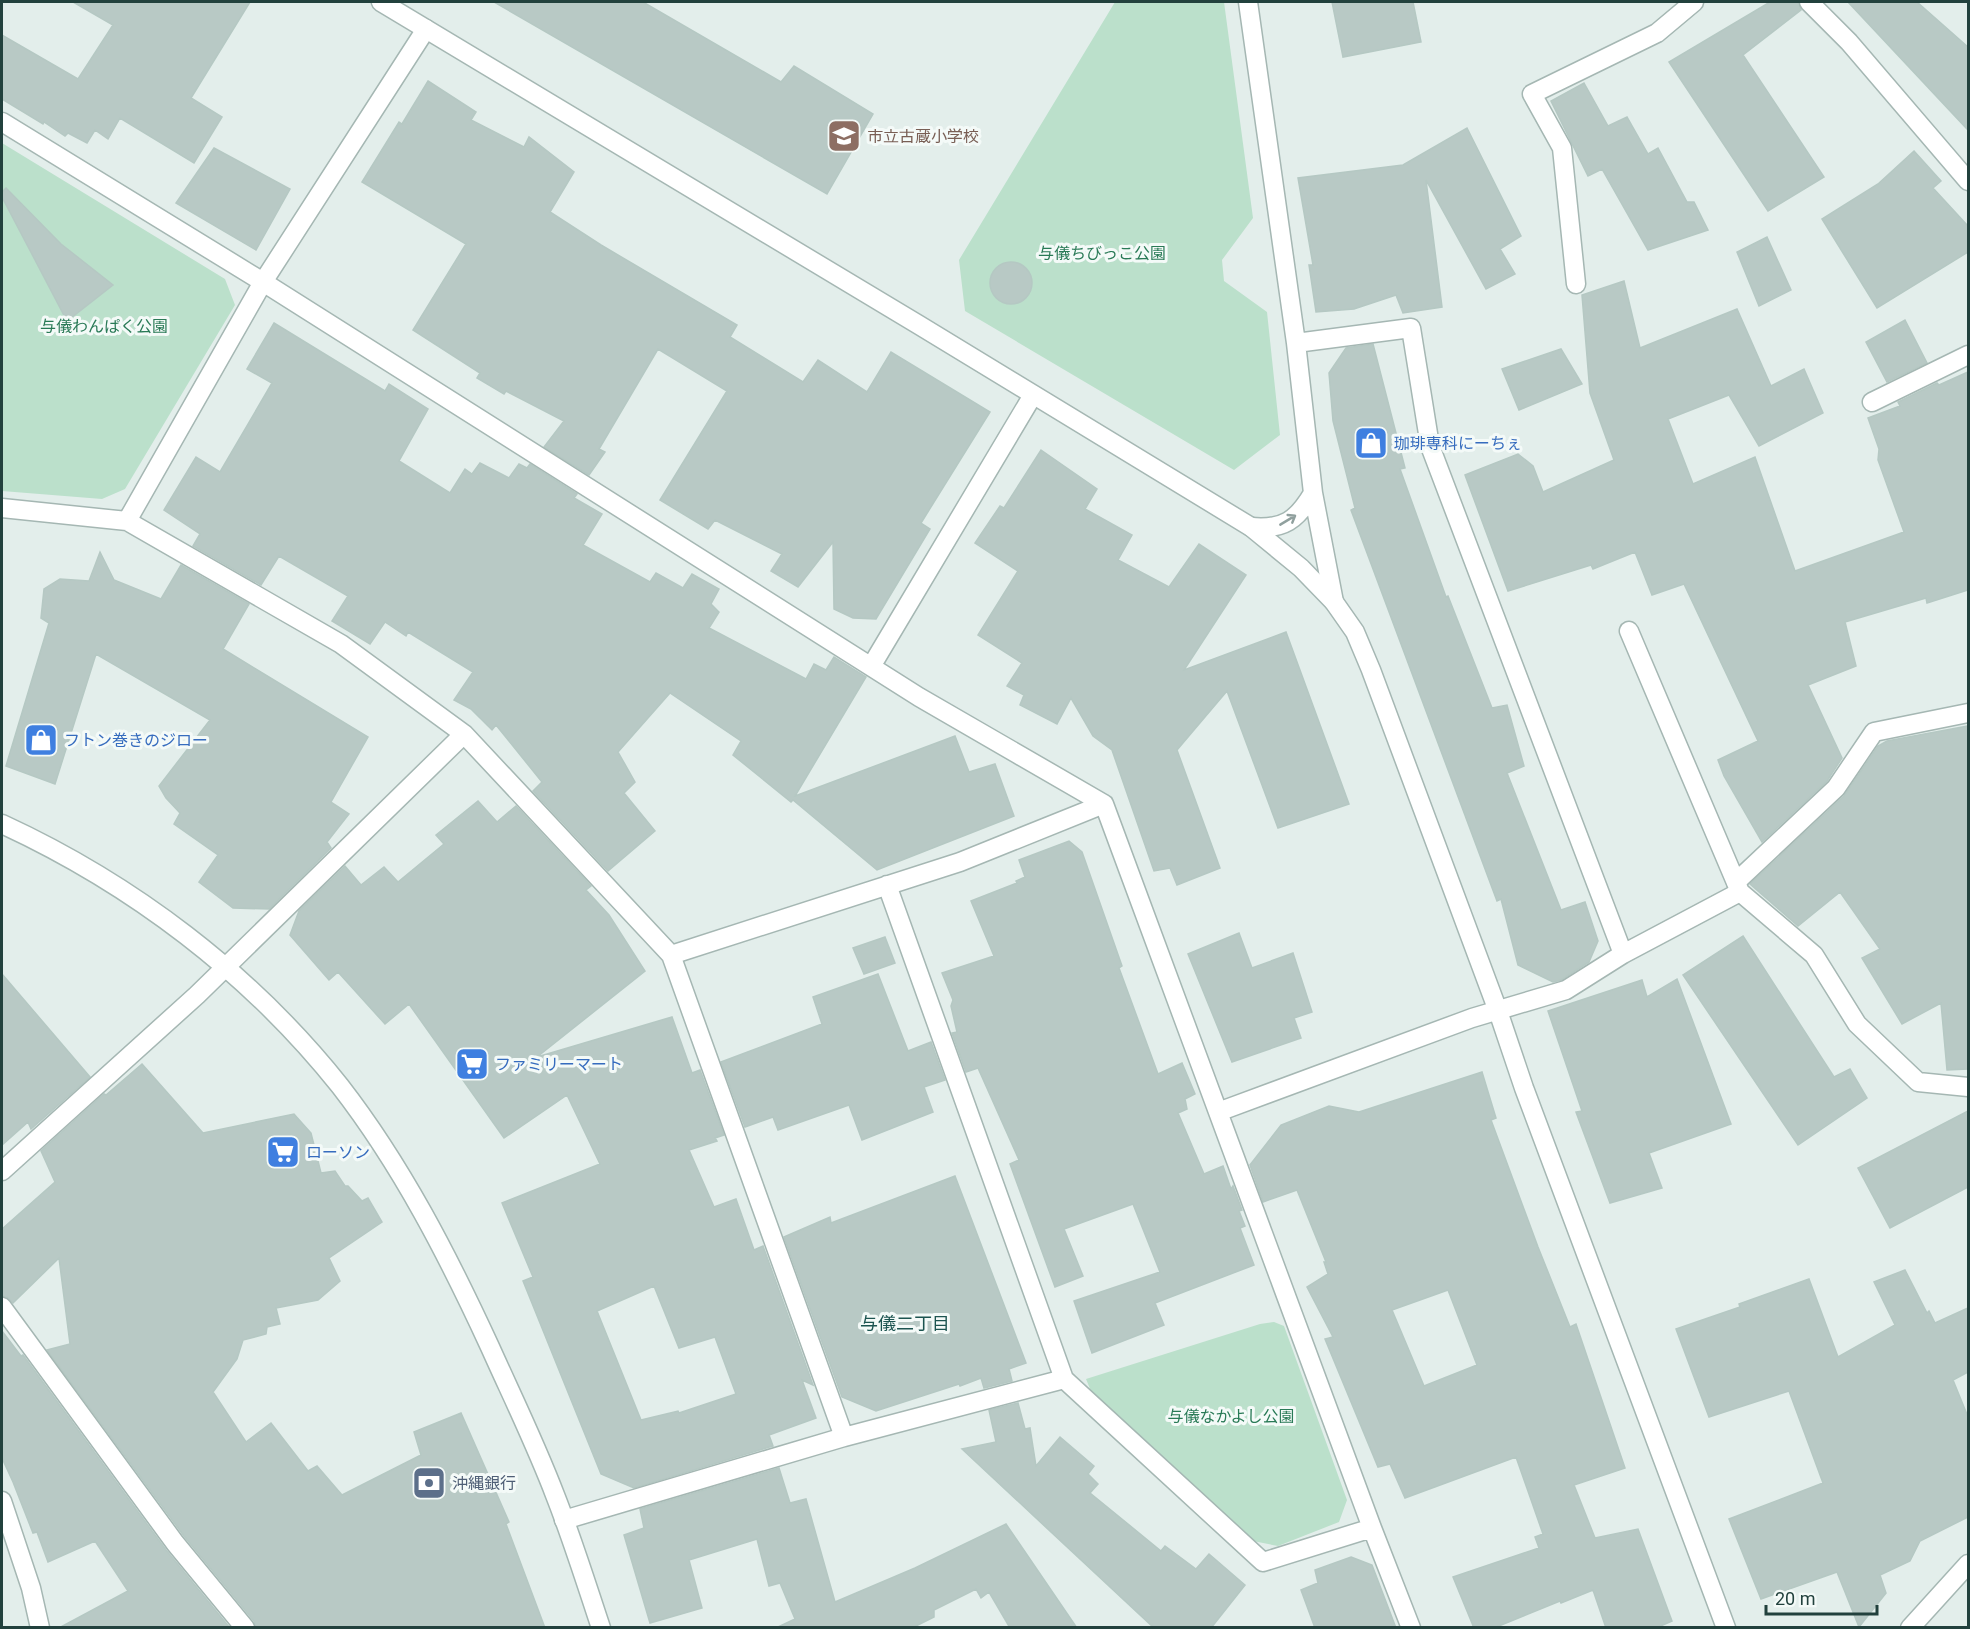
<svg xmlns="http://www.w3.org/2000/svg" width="1970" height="1629" font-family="Roboto,'Noto Sans JP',sans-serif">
  <rect width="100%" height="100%" fill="#e3eeeb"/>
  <!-- green -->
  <path fill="#bbe0cb" d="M1115 2H1224L1253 218 1222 260 1224 281 1267 312 1280 435 1234 470 965 311 959 260Z
    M2 143 225 279 235 305 125 489 102 499 2 491Z
    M1274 1322 1284 1326 1347 1500 1339 1522 1278 1546 1253 1541 1095 1401 1086 1379 1260 1324Z"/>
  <!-- building -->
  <path fill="#b8c9c5" stroke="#b5c8c3" stroke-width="1.5" fill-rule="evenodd" d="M73 2H250L191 98 222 117 194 163 120 118 108 139 95 130 87 143 68 133 65 136 44 122 43 124 2 99V35L78 79 113 25Z
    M494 2H643L781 82 794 66 873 114 827 194Z
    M1332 2H1413L1421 42 1343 57Z
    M1770 2H1798L1801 10 1743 55 1824 177 1768 211 1669 62Z
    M1848 2H1917L1968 47V130Z
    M428 81 476 112 471 120 524 147 529 137 574 172 550 212 601 245 737 325 730 337 803 382 818 360 867 392 891 352 990 412 921 523 930 529 876 619 853 618 834 609 833 542 798 587 771 571 782 554 715 520 708 529 660 500 727 391 658 349 599 449 605 452 589 475 544 447 564 421 506 391 504 394 477 378 480 373 413 330 466 244 362 182 399 122 402 124Z
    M1584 83 1608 126 1627 117 1648 154 1658 148 1687 202H1694L1708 230 1648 250 1602 169 1588 176 1551 101Z
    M1467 128 1521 236 1500 249 1515 274 1486 289 1426 180 1442 307 1403 313 1396 295 1354 309 1316 312 1309 265H1313L1298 178 1403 165Z
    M214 148 290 189 256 250 176 203Z
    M1914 151 1941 181 1933 188 1968 226V252L1877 308 1822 219 1878 184Z
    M6 188 61 244 113 285 67 321 2 197V192Z
    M1767 237 1791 290 1759 306 1737 252Z
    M990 283a21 21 0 1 1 42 0a21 21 0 1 1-42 0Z
    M1624 281 1640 348 1737 309 1771 386 1804 369 1823 413 1759 446 1729 395 1668 419 1693 484 1755 457 1795 571 1904 532 1878 460 1879 449 1868 418 1900 406 1898 402 1937 383 1939 385 1968 372V590L1927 603 1926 598 1845 622 1856 666 1808 685 1842 758 1827 781 1762 842 1724 776 1718 760 1758 741 1684 584 1652 595 1635 552 1593 569 1591 565 1508 591 1465 475 1518 454 1533 466 1543 492 1614 460 1590 393 1582 295Z
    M1905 320 1927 363 1887 382 1866 342Z
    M274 323 385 391 389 384 428 409 399 461 450 493 465 469 472 474 480 463 509 478 519 464 527 468 530 464 577 494 574 498 602 514 583 545 650 582 656 573 683 588 692 574 719 589 711 604 719 612 709 628 806 679 814 664 826 670 834 657 866 677 795 796 955 736 969 772 995 764 1014 816 877 870 793 800 791 802 733 755 741 741 670 693 618 752 635 782 624 793 655 831 608 871 533 791 542 782 496 725 492 730 471 709 454 700 473 672 408 632 406 636 385 622 370 644 332 621 348 596 279 556 261 585 193 546 200 534 164 510 196 457 220 472 272 383 247 369Z
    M1373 344 1405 468 1400 469 1446 597 1448 596 1492 708 1507 705 1524 766 1507 773 1561 910 1585 902 1598 941 1589 962 1561 980 1553 982 1518 965 1501 899 1497 901 1351 510 1355 508 1333 421 1329 373 1346 348Z
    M1561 349 1582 384 1519 410 1502 369Z
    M1041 450 1097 489 1085 509 1132 535 1118 560 1169 587 1199 544 1246 575 1184 670 1286 632 1349 804 1278 828 1227 691 1177 750 1220 868 1177 885 1170 868 1154 871 1112 750 1093 736 1071 698 1057 724 1020 705 1024 695 1007 686 1022 663 978 635 1018 571 975 543 1000 506 1004 508Z
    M100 552 114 580 161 599 181 565 249 604 223 649 368 737 331 802 349 814 327 842 331 848 269 909 233 908 199 882 218 855 174 824 180 813 166 798 159 786 210 720 96 654 55 784 6 766 49 623 41 618 44 589 60 579 89 581Z
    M1968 726V1069L1947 1070 1941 1003 1902 1024 1862 958 1880 949 1840 892 1798 926 1750 884 1844 796 1878 746 1887 741Z
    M478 801 497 822 516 806 591 886 586 890 609 915 645 971 537 1057 672 1017 692 1073 700 1070 724 1135 715 1138 717 1141 689 1150 714 1207 736 1199 754 1250 763 1246 813 1385 802 1380 816 1418 769 1435 773 1446 634 1488 601 1474 523 1281 533 1277 502 1203 600 1164 567 1095 504 1138 409 1004 385 1024 338 972 329 980 290 935 299 911 345 866 361 885 384 867 398 882 444 844 436 835ZM654 1286 679 1348 715 1337 736 1394 679 1413 678 1411 641 1420 597 1311Z
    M1069 841 1082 852 1122 966 1119 968 1158 1074 1182 1063 1195 1094 1185 1099 1187 1109 1178 1113 1204 1174 1223 1166 1231 1189 1233 1186 1242 1210 1239 1211 1245 1226 1240 1228 1254 1265 1155 1303 1164 1325 1092 1353 1074 1301 1160 1272 1133 1204 1064 1229 1083 1276 1055 1287 1010 1164 1019 1160 978 1068 966 1072 952 1033 957 1032 951 1006 953 1000 942 973 994 956 971 901 1017 883 1016 881 1025 877 1019 860Z
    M1239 933 1252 968 1293 953 1312 1012 1294 1018 1301 1038 1232 1062 1188 954Z
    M1743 936 1834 1077 1850 1069 1867 1098 1798 1145 1683 975Z
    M885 937 895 963 864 974 853 948Z
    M2 974 90 1077 31 1129 28 1122 2 1145Z
    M878 974 908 1051 931 1042 945 1080 924 1087 933 1112 862 1140 849 1105 778 1130 773 1117 745 1127 721 1062 822 1024 813 997Z
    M1677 979 1731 1124 1649 1153 1662 1188 1610 1203 1576 1112 1582 1111 1548 1011 1642 980 1647 997Z
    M142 1064 203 1133 294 1114 311 1133 321 1173 335 1171 345 1186H348L362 1201 368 1198 382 1222 329 1258 340 1281 318 1300 276 1308 280 1324 267 1327 266 1334 243 1340 237 1359 213 1392 246 1442 271 1423 308 1471 317 1466 342 1495 421 1455 414 1432 461 1413 509 1522 506 1524 545 1628H256L254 1621 184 1536 47 1350 70 1344 59 1258 13 1303 7 1297 2 1296V1229L55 1182 41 1151 104 1094 106 1095Z
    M1482 1072 1496 1118 1491 1120 1538 1247 1570 1327 1576 1324 1625 1468 1574 1485 1595 1538 1638 1529 1672 1621 1656 1628H1606L1593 1590 1561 1603 1560 1601 1494 1628H1474L1453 1577 1539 1548 1535 1537 1543 1534 1516 1457 1405 1498 1390 1464 1378 1467 1325 1339 1333 1337 1307 1287 1328 1274 1324 1262H1326L1297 1190 1263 1202 1250 1165 1281 1125 1329 1106 1359 1112ZM1448 1290 1477 1365 1424 1386 1392 1310Z
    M1968 1111V1187L1890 1228 1858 1168Z
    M955 1176 1026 1363 1009 1369 1012 1381 984 1388 981 1378 960 1386 959 1384 876 1411 842 1397 784 1237 830 1217 831 1223Z
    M1905 1270 1927 1313 1929 1311 1935 1323 1968 1308V1372L1953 1380 1968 1417V1517L1920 1541 1910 1561 1880 1575 1886 1593 1859 1627 1837 1572 1761 1599 1729 1519 1823 1483 1789 1391 1709 1417 1676 1329 1740 1307 1739 1304 1809 1279 1838 1357 1895 1325 1874 1282Z
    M2 1331 21 1356 23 1355 166 1550 230 1628H59L128 1591 95 1541 48 1562 37 1532 33 1533 13 1482 2 1458Z
    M1018 1403 1025 1429 1030 1428 1036 1466 1060 1437 1094 1466 1088 1474 1098 1484 1090 1493 1161 1551 1165 1546 1196 1569 1209 1554 1245 1585 1211 1628H1154L962 1449 996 1442 989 1410Z
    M779 1468 790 1503 806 1499 835 1602 915 1568 1006 1524 1077 1628H1010L989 1592 981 1598 976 1589 934 1610V1617L912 1628H776L795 1619 780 1583 769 1586 757 1539 689 1560 702 1608 650 1623 624 1535 644 1528 640 1509Z
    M1351 1557 1372 1565 1396 1628H1315L1301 1590 1318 1583 1315 1570Z"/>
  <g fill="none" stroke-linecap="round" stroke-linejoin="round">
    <defs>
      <path id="service" d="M1576 284 1562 148 1532 94 1657 33 1694 2
        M1629 631 1740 892 1814 955 1857 1024 1918 1082 1968 1087
        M2 1501 31 1588 40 1628"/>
      <path id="minor" d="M1248 2 1296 343 1313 493 1334 602
        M1809 2 1849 42 1968 181
        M2 122 263 282 919 697 1104 804 1372 1528 1411 1628
        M1296 343 1411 328 1430 446 1623 954
        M1872 402 1968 355
        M2 508 127 521 341 644 464 734 671 955 844 1437
        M127 521 263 282 426 29
        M1251 527C1284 530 1297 520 1313 493
        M872 665 1033 395
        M1736 882 1836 788 1874 732 1968 713
        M887 885 1064 1379 1263 1562 1372 1528
        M671 955 960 862 1104 804
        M1218 1112 1472 1018 1566 990 1623 954 1740 892
        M2 1171 197 995 464 734
        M2 1307 175 1543 245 1628
        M564 1520 844 1437 1064 1379
        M1910 1628 1968 1564"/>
      <path id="tertiary" d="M381 2 919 325 1251 527 1301 568 1334 602 1355 632 1371 670 1498 1011 1524 1088 1726 1628
        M2 824C132 884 250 973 340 1086 402 1166 448 1256 490 1347 512 1396 536 1445 555 1495 572 1538 586 1583 601 1628"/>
    </defs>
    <!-- service casing -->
    <use href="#service" stroke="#a5b7b3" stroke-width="21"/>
    <!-- minor casing -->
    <use href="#minor" stroke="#a5b7b3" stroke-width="21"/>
    <!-- tertiary casing -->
    <use href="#tertiary" stroke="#a5b7b3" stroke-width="21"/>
    <!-- service -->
    <use href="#service" stroke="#fff" stroke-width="18"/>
    <!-- minor -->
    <use href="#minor" stroke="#fff" stroke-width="18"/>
    <!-- tertiary -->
    <use href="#tertiary" stroke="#fff" stroke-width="18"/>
  </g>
  <!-- one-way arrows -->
  <defs><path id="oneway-shaft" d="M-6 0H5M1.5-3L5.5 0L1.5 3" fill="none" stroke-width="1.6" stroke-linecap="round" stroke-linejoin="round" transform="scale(1.5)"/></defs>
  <use stroke="#90a09e" href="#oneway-shaft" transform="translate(1288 520) rotate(-31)"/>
  <!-- icons -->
  <defs>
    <symbol id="school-square" viewBox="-11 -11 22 22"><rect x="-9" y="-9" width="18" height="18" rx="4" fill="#8d6e63" stroke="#f4faf8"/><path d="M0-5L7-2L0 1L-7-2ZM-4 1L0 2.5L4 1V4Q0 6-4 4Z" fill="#fff"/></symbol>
    <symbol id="shop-square" viewBox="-11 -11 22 22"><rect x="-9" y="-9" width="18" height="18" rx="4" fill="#3f7fe0" stroke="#f4faf8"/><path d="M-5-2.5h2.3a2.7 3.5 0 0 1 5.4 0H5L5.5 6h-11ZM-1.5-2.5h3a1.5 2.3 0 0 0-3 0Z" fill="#fff"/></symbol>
    <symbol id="supermarket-square" viewBox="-11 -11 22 22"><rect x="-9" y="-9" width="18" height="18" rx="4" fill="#3f7fe0" stroke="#f4faf8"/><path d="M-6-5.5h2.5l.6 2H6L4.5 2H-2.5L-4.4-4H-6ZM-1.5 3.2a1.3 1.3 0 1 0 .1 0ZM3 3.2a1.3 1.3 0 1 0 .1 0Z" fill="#fff"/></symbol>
    <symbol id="bank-square" viewBox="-11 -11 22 22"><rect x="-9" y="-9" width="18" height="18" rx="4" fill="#5c6f8a" stroke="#f4faf8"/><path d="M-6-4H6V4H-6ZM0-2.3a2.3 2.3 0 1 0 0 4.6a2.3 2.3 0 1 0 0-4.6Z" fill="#fff"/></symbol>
  </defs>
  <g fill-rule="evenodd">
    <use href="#school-square" x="825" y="117" width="38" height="38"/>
    <use href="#shop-square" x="1352" y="424" width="38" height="38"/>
    <use href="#shop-square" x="22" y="721" width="38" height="38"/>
    <use href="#supermarket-square" x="453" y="1045" width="38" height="38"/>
    <use href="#supermarket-square" x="264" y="1133" width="38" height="38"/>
    <use href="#bank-square" x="410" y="1464" width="38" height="38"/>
  </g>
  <g text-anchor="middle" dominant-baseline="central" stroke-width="6" stroke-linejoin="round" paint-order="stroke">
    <!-- education labels -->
    <g font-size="16" fill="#785e54" stroke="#f4faf8" text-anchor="start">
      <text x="867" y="136">市立古蔵小学校</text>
    </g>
    <!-- park labels -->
    <g font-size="16" fill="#297a56" stroke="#f4faf8">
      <text x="1102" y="253">与儀ちびっこ公園</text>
      <text x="104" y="326">与儀わんぱく公園</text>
      <text x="1231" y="1416">与儀なかよし公園</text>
    </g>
    <!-- shop labels -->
    <g font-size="16" fill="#366cbe" stroke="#f4faf8" text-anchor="start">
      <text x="1394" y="443">珈琲専科にーちぇ</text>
      <text x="64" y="740">フトン巻きのジロー</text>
      <text x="495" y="1064">ファミリーマート</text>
      <text x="306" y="1152">ローソン</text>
    </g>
    <!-- service labels -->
    <g font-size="16" fill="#4e5e75" stroke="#f4faf8" text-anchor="start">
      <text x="452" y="1483">沖縄銀行</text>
    </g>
    <!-- neighbourhood labels -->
    <g font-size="18" fill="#1c5450" stroke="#f4faf8">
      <text x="905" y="1323">与儀二丁目</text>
    </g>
  </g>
  <!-- border -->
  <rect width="1970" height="1629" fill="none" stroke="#22413d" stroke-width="6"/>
  <!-- scale -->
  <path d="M1766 1605v9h111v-9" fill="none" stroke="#22413d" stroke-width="3"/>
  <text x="1775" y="1605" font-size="18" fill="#22413d" stroke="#f4faf8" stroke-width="4.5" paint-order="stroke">20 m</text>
</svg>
